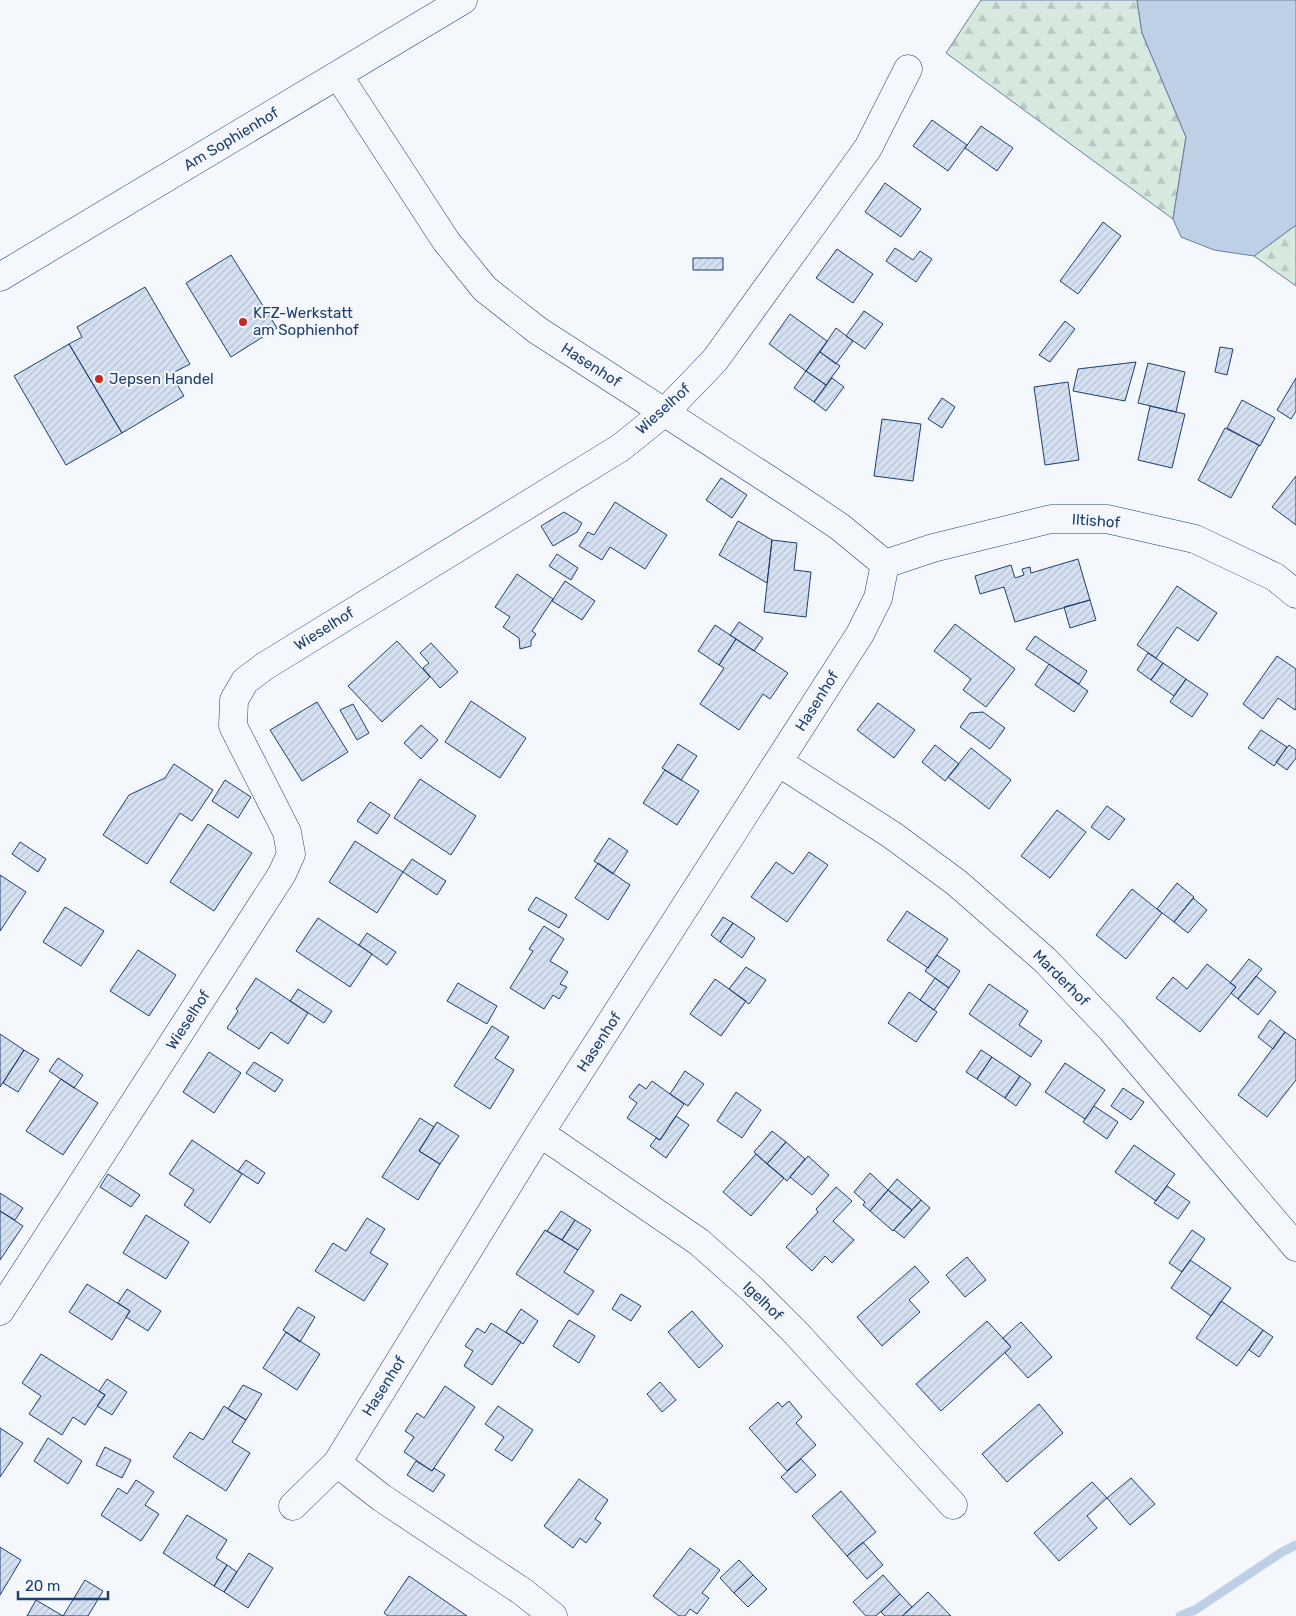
<svg xmlns="http://www.w3.org/2000/svg" width="1296" height="1616" font-family="Rubik,sans-serif">
  <defs>
    <pattern id="forest-firs" width="22" height="20" patternUnits="userSpaceOnUse" patternTransform="scale(1.25)"><rect width="22" height="20" fill="#d7e8df"/><path d="M5 1l3.5 6h-7zM16 11l3.5 6h-7z" fill="#b8c8c3"/></pattern>
    <pattern id="building-hatch" width="6" height="6" patternUnits="userSpaceOnUse" patternTransform="scale(1.25)"><rect width="6" height="6" fill="#d5e0f0"/><path d="M-1 1l2-2M0 6l6-6M5 7l2-2" fill="none" stroke="#b6c1d1"/></pattern>
  </defs>
  <rect width="100%" height="100%" fill="#f4f7fb"/>
  <!-- forest -->
  <path fill="url(#forest-firs)" stroke="#687fa3" d="M981 0H1137L1142 33 1186 137 1173 219 946 53Z
    M1296 225V286L1254 256Z"/>
  <!-- water -->
  <path fill="#bed0e5" stroke="#687fa3" d="M1137 0H1296V225L1254 256 1214 250 1181 237 1173 219 1186 137 1142 33Z"/>
  <g fill="none" stroke-linecap="round" stroke-linejoin="round">
    <!-- stream -->
    <path stroke="#bed0e5" stroke-width="9" d="M1180 1616 1195 1610 1282 1552 1296 1545"/>
  </g>
  <!-- building -->
  <path fill="url(#building-hatch)" stroke="#1d3f73" d="M932 120 967 145 948 171 913 146Z
    M981 126 1013 148 997 171 965 148Z
    M885 183 921 209 901 237 865 212Z
    M1103 222 1121 236 1078 294 1060 281Z
    M895 248 913 260 920 251 932 259 916 282 886 261Z
    M837 249 873 274 853 303 816 278Z
    M231 255 277 328 231 357 186 283Z
    M693 258H723V270H693Z
    M145 287 190 364 171 374 184 396 122 433 69 344 82 337 77 327Z
    M864 311 883 324 865 349 846 336Z
    M790 314 827 341 806 371 769 344Z
    M1065 321 1075 329 1050 362 1039 355Z
    M836 328 853 341 836 364 820 352Z
    M69 344 122 433 66 465 14 376Z
    M1220 347 1233 349 1227 375 1215 372Z
    M820 352 840 366 826 385 806 371Z
    M1136 362 1125 401 1073 391 1078 369Z
    M1148 363 1185 372 1176 412 1138 403Z
    M806 371 826 385 814 402 794 388Z
    M832 378 844 387 826 411 814 402Z
    M1296 378V411L1291 419 1277 410Z
    M1068 382 1079 460 1045 465 1034 387Z
    M942 398 955 407 942 428 928 419Z
    M1242 400 1275 418 1260 446 1227 428Z
    M1150 406 1185 414 1172 468 1138 460Z
    M882 419 921 424 913 481 874 476Z
    M1225 428 1259 445 1231 498 1198 480Z
    M1296 476V525L1272 507Z
    M721 478 747 495 732 518 706 500Z
    M615 502 667 535 645 569 610 547 602 560 579 546 588 532 594 535Z
    M564 512 582 523 577 532 553 546 541 526Z
    M738 521 772 540 767 583 719 555Z
    M772 540 797 543 794 570 811 572 806 617 764 612Z
    M557 554 578 568 571 580 549 566Z
    M1078 559 1090 600 1015 622 1004 587 980 594 975 576 1011 565 1015 578 1024 575 1022 569 1030 567 1031 573Z
    M517 574 553 599 532 631 536 634 531 641V646L520 649 519 638 503 627 510 617 495 607Z
    M565 581 595 601 582 620 552 601Z
    M1177 586 1217 613 1198 641 1177 627 1156 658 1137 645Z
    M1090 600 1096 620 1070 628 1064 607Z
    M739 622 763 638 754 651 730 635Z
    M955 624 1015 669 986 707 963 690 971 679 934 651Z
    M715 625 736 639 719 665 698 651Z
    M1035 636 1087 671 1079 684 1026 649Z
    M736 639 788 673 770 699 763 694 739 730 700 704 724 668 719 665Z
    M397 641 430 677 382 722 348 686Z
    M431 643 458 672 440 688 423 668 429 663 420 653Z
    M1148 653 1163 663 1151 680 1137 670Z
    M1277 656 1296 669V709L1295 710 1278 698 1263 719 1243 704Z
    M1163 663 1186 679 1174 696 1151 680Z
    M1049 664 1088 691 1074 712 1035 685Z
    M1186 679 1208 694 1192 717 1170 702Z
    M471 701 526 738 500 778 445 742Z
    M317 702 348 752 302 781 270 730Z
    M878 703 915 730 894 758 857 730Z
    M353 704 369 733 357 740 340 710Z
    M983 712 1005 728 990 749 960 727 970 713Z
    M421 725 438 740 421 759 404 743Z
    M1261 730 1287 747 1274 766 1248 748Z
    M678 744 697 756 681 780 662 768Z
    M935 745 959 764 945 781 922 762Z
    M1289 745 1296 750V758L1287 770 1276 762Z
    M971 748 1011 780 989 809 948 777Z
    M174 764 213 790 192 821 180 813 147 864 103 835 129 795 165 778Z
    M665 770 699 791 677 825 643 803Z
    M420 779 476 816 451 855 394 818Z
    M225 780 251 797 238 818 212 801Z
    M370 802 390 815 377 834 357 821Z
    M1107 806 1125 819 1109 840 1091 827Z
    M1057 810 1086 832 1050 878 1021 856Z
    M208 824 252 853 214 911 170 882Z
    M609 838 628 851 613 874 594 861Z
    M355 841 403 872 377 913 329 882Z
    M20 842 46 859 38 872 12 854Z
    M809 852 828 865 787 922 751 897 776 862 793 874Z
    M412 859 446 881 437 895 403 872Z
    M598 863 630 885 608 920 575 898Z
    M0 875 26 892 0 931Z
    M1177 883 1194 897 1174 922 1157 909Z
    M1132 889 1162 913 1126 959 1096 935Z
    M536 897 567 915 559 928 528 910Z
    M1193 898 1207 910 1188 933 1174 922Z
    M65 907 104 931 81 966 43 942Z
    M907 911 948 939 928 968 887 940Z
    M723 917 733 923 720 942 711 935Z
    M318 918 372 954 350 987 296 951Z
    M733 923 755 938 742 958 720 942Z
    M544 926 564 939 550 961 568 972 560 984 567 987 559 999 553 995 544 1009 510 988 533 951 529 949Z
    M367 933 396 952 387 965 359 945Z
    M138 950 176 975 149 1016 110 991Z
    M937 955 960 971 949 988 925 971Z
    M1249 959 1262 969 1238 999 1231 993 1236 987 1230 983Z
    M1207 964 1236 987 1200 1032 1156 998 1173 977 1187 989Z
    M746 967 766 980 749 1004 729 989Z
    M1256 976 1276 992 1258 1015 1238 999Z
    M256 978 308 1013 288 1044 271 1032 259 1049 227 1028 238 1011 236 1009Z
    M935 978 949 988 934 1010 920 1000Z
    M715 979 746 1001 721 1036 690 1014Z
    M458 983 497 1006 487 1024 447 1001Z
    M989 984 1028 1011 1019 1025 1042 1041 1031 1057 969 1014Z
    M298 989 332 1011 324 1023 290 1001Z
    M909 992 937 1012 916 1042 888 1023Z
    M1270 1020 1285 1032 1273 1049 1258 1037Z
    M492 1026 509 1037 495 1058 514 1070 490 1109 454 1086Z
    M1285 1032 1296 1040V1080L1267 1117 1238 1095Z
    M0 1034 24 1050 0 1087Z
    M24 1050 39 1059 18 1092 3 1083Z
    M981 1050 992 1057 977 1079 966 1072Z
    M209 1052 241 1073 214 1113 183 1092Z
    M992 1057 1020 1076 1005 1098 977 1079Z
    M58 1058 83 1075 74 1088 49 1071Z
    M254 1062 283 1080 275 1092 246 1073Z
    M1065 1063 1105 1090 1085 1119 1045 1092Z
    M685 1071 704 1084 688 1106 670 1094Z
    M1020 1076 1031 1084 1016 1106 1005 1098Z
    M61 1079 98 1103 63 1155 26 1131Z
    M652 1081 684 1104 660 1140 627 1118 637 1103 629 1097 639 1084 646 1089Z
    M1123 1088 1144 1102 1131 1120 1111 1106Z
    M736 1092 761 1110 742 1138 717 1121Z
    M1094 1106 1118 1122 1107 1139 1083 1122Z
    M676 1116 689 1125 666 1158 650 1146 656 1138 660 1140Z
    M420 1118 434 1127 419 1151 440 1164 418 1200 382 1177Z
    M437 1122 459 1136 440 1164 419 1151Z
    M772 1131 786 1142 767 1164 754 1152Z
    M192 1140 242 1174 210 1223 184 1205 194 1190 169 1174Z
    M786 1142 805 1159 787 1181 767 1164Z
    M1134 1145 1175 1174 1156 1201 1115 1172Z
    M756 1154 784 1178 751 1216 723 1192Z
    M808 1156 829 1175 812 1195 790 1177Z
    M246 1160 265 1173 258 1184 238 1171Z
    M870 1173 888 1190 870 1211 863 1205 865 1202 854 1192Z
    M108 1174 140 1195 131 1207 100 1187Z
    M897 1179 921 1200 912 1210 888 1190Z
    M1167 1186 1190 1202 1178 1219 1154 1203Z
    M836 1187 852 1201 833 1221 854 1240 832 1263 825 1256 812 1271 786 1247 818 1212 816 1209Z
    M888 1190 912 1210 893 1231 870 1211Z
    M0 1193 23 1208 15 1220 0 1211Z
    M921 1200 930 1208 904 1238 894 1230Z
    M0 1211 23 1226 0 1260Z
    M561 1211 575 1220 562 1240 547 1231Z
    M146 1215 189 1242 166 1279 123 1253Z
    M367 1218 385 1229 370 1253 388 1264 364 1301 315 1271 333 1243 346 1251Z
    M575 1220 591 1230 578 1250 562 1240Z
    M545 1230 578 1250 564 1272 594 1291 578 1315 516 1274Z
    M1192 1230 1205 1239 1182 1272 1169 1263Z
    M967 1257 986 1280 965 1297 946 1275Z
    M1190 1260 1231 1288 1211 1316 1171 1288Z
    M915 1266 929 1282 909 1300 920 1312 882 1346 857 1317Z
    M87 1284 130 1311 112 1340 69 1312Z
    M127 1289 161 1311 148 1331 126 1317 130 1311 118 1303Z
    M621 1294 641 1306 631 1321 612 1309Z
    M1221 1301 1263 1330 1237 1366 1196 1338Z
    M298 1307 315 1317 300 1342 283 1330Z
    M521 1309 538 1321 523 1344 506 1332Z
    M692 1311 723 1346 699 1368 668 1332Z
    M569 1320 595 1336 579 1363 553 1346Z
    M987 1321 1011 1347 941 1411 916 1384Z
    M1021 1322 1052 1357 1028 1378 1005 1353 1011 1347 1003 1338Z
    M491 1323 521 1342 492 1385 464 1366 473 1351 465 1346 477 1328 485 1333Z
    M1263 1330 1273 1337 1259 1357 1249 1350Z
    M286 1332 320 1354 297 1390 263 1368Z
    M41 1354 105 1395 85 1425 73 1417 62 1435 29 1414 41 1396 22 1383Z
    M107 1379 127 1392 112 1415 97 1406 105 1395 99 1391Z
    M660 1382 676 1400 662 1412 647 1394Z
    M243 1385 262 1394 246 1420 228 1409Z
    M445 1386 475 1407 432 1471 404 1452 414 1437 405 1431 417 1413 424 1418Z
    M789 1401 802 1417 796 1423 816 1445 787 1471 749 1428 778 1402 782 1407Z
    M1039 1404 1063 1433 1007 1482 982 1454Z
    M224 1406 246 1420 232 1442 250 1453 226 1491 173 1457 190 1432 203 1440Z
    M498 1406 533 1430 512 1461 495 1450 504 1437 485 1424Z
    M0 1428 23 1443 0 1477Z
    M48 1438 82 1461 68 1484 34 1461Z
    M105 1447 131 1460 122 1478 96 1465Z
    M801 1459 816 1475 796 1493 781 1477Z
    M416 1461 432 1471 434 1468 445 1475 433 1492 407 1475Z
    M1131 1478 1155 1504 1130 1525 1107 1498Z
    M579 1479 608 1500 595 1519 601 1523 586 1543 580 1538 573 1548 544 1526Z
    M136 1480 154 1492 145 1505 159 1514 141 1541 101 1515 118 1488 127 1494Z
    M1092 1482 1107 1498 1087 1516 1097 1528 1059 1561 1034 1533Z
    M841 1491 876 1532 847 1556 812 1516Z
    M187 1515 227 1540 216 1558 227 1565 214 1586 163 1553Z
    M863 1542 883 1565 867 1579 847 1556Z
    M0 1547 21 1560 0 1595Z
    M690 1548 720 1570 702 1593 709 1598 697 1614 690 1609 685 1616H679L653 1596Z
    M249 1553 273 1568 248 1608 224 1592Z
    M739 1560 753 1575 734 1593 720 1578Z
    M227 1565 237 1572 224 1592 214 1586Z
    M753 1575 767 1589 748 1607 734 1593Z
    M883 1575 900 1594 876 1616H866L853 1602Z
    M409 1576 467 1616H388L384 1613Z
    M85 1580 103 1591 88 1616H63Z
    M928 1592 951 1616H902L912 1607Z
    M900 1594 912 1607 902 1616H885L881 1612Z
    M36 1600 63 1616H27Z"/>
  <g fill="none" stroke-linecap="round" stroke-linejoin="round">
    <defs>
      <path id="minor" d="M0 277 463 0
        M885 564 933 548 1051 519H1107L1195 539 1275 577 1296 594
        M778 762 892 835 957 883 1045 960 1111 1029 1296 1247
        M540 1133 699 1242 752 1289 796 1333 953 1505
        M0 1311 282 874 291 854 287 832 233 726 234 700 245 681 265 666 620 448 665 412 715 360 868 148 908 69
        M337 1463 382 1498 523 1592 553 1616
        M293 1506 337 1463 540 1133 860 634 878 598 885 564 840 527 797 498 537 330 485 289 446 241 338 75"/>
    </defs>
    <!-- minor casing -->
    <use href="#minor" stroke="#1d3f73" stroke-width="29"/>
    <!-- minor -->
    <use href="#minor" stroke="#f4f7fb" stroke-width="28"/>
  </g>
  <!-- markers -->
  <g fill="#c62828" stroke="#f4f7fb" stroke-width="2">
    <circle cx="243" cy="322" r="5"/>
    <circle cx="99" cy="379" r="5"/>
  </g>
  <g text-anchor="middle" dominant-baseline="central" stroke-width="4" stroke-linejoin="round" paint-order="stroke">
    <!-- street labels -->
    <g font-size="15" fill="#1d3f73" stroke="#f4f7fb">
      <text transform="translate(231 139) rotate(-31)">Am Sophienhof</text>
      <text transform="translate(591 365) rotate(33)">Hasenhof</text>
      <text transform="translate(663 409) rotate(-42)">Wieselhof</text>
      <text transform="translate(1096 521) rotate(4)">Iltishof</text>
      <text transform="translate(324 629) rotate(-32)">Wieselhof</text>
      <text transform="translate(817 701) rotate(-58)">Hasenhof</text>
      <text transform="translate(1061 978) rotate(45)">Marderhof</text>
      <text transform="translate(188 1020) rotate(-57)">Wieselhof</text>
      <text transform="translate(599 1042) rotate(-57)">Hasenhof</text>
      <text transform="translate(763 1301) rotate(44)">Igelhof</text>
      <text transform="translate(384 1386) rotate(-58)">Hasenhof</text>
    </g>
    <!-- poi labels -->
    <g font-size="15" fill="#1d3f73" stroke="#f4f7fb" text-anchor="start">
      <text x="253" y="313">KFZ-Werkstatt<tspan x="253" dy="17">am Sophienhof</tspan></text>
      <text x="109" y="379">Jepsen Handel</text>
    </g>
  </g>
  <!-- scale -->
  <path d="M18 1591v8h90v-8" fill="none" stroke="#1d3f73" stroke-width="2.5"/>
  <text x="25" y="1591" font-size="15" fill="#1d3f73" stroke="#f4f7fb" stroke-width="4" paint-order="stroke">20 m</text>
</svg>
